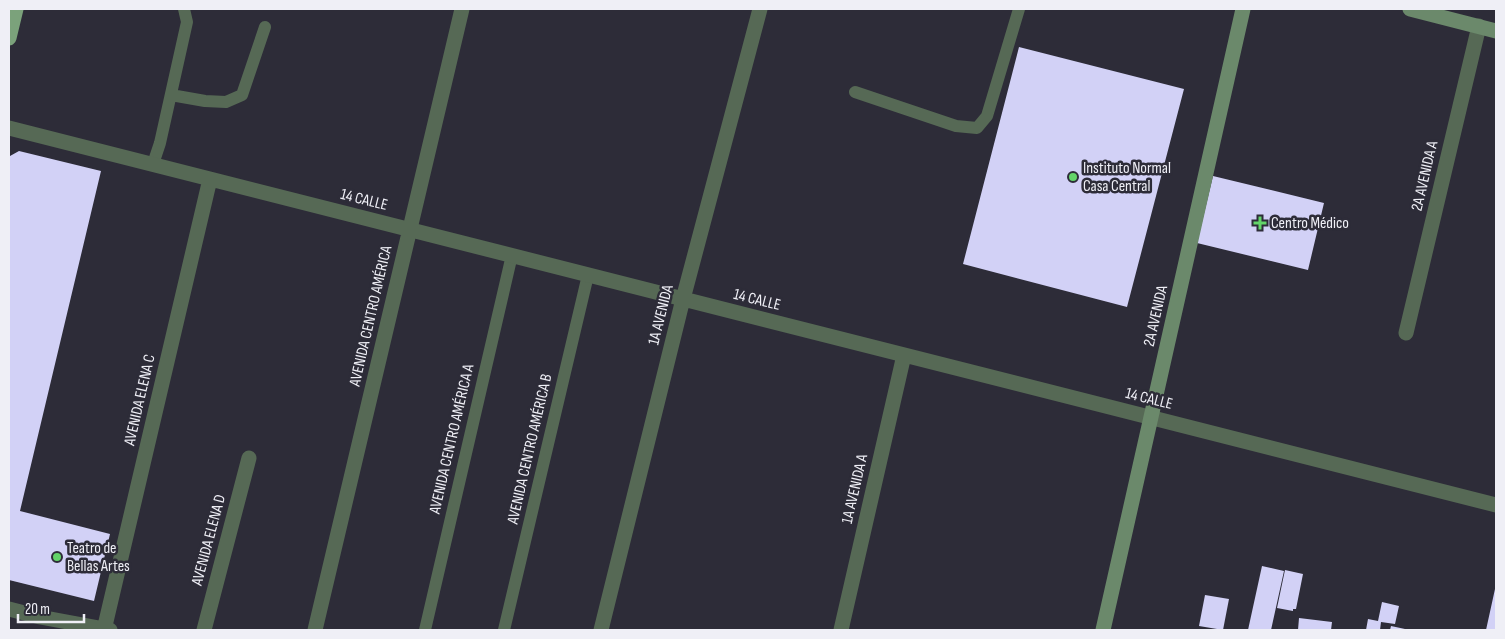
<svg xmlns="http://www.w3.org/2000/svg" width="1505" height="639" font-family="'Sofia Sans Condensed',sans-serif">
  <rect width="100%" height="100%" fill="#2d2c38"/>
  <!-- building -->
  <path fill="#d2d1f6" d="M1019 47 1184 89 1127 307 963 264Z
    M19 151 101 171 20 511 110 534 94 601 9 580V162L10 156Z
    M1213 176 1324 203 1308 270 1197 243Z
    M1262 566 1284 571 1271 630H1248Z
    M1285 570 1303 574 1296 609H1293V611L1277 608Z
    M1495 589 1496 630H1486Z
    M1205 595 1229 599 1223 630 1199 626Z
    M1382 602 1399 606 1395 624 1381 622 1380 630H1366L1368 619 1378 621Z
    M1299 618 1332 622 1331 630H1298Z
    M1391 626 1405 629 1404 630H1390Z"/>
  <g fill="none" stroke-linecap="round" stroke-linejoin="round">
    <!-- lane -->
    <path stroke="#566955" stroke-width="12" d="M855 92 956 126 977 128 987 116 1019 9
      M171 95 205 101 226 102 242 95 265 27
      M153 164 160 143 187 22 184 9
      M425 630 512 255
      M504 630 588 275"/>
    <!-- street -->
    <path stroke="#566955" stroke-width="15" d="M9 128 1496 505
      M1406 333 1479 26
      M9 609 40 617 110 630
      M104 630 210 179
      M204 630 249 458
      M315 630 462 9
      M601 630 683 299 760 9
      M841 630 904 355"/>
    <!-- secondary -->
    <path stroke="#6b896b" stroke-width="15" d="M1410 9 1496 31
      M1103 630 1243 9"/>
    <!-- primary -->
    <path stroke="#7ba27b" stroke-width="15" d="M9 38 16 9"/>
  </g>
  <!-- markers -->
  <g fill="#63d469" stroke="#2d2c38" stroke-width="2">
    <circle cx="1073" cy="177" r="5"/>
    <path d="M1257.5 215.5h5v5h5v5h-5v5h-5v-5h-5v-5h5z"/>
    <circle cx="57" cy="557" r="5"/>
  </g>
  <g text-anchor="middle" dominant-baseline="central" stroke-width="5" stroke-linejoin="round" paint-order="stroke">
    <!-- poi labels -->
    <g font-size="16" fill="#efeff6" stroke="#2d2c38" text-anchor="start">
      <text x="1083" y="168">Instituto Normal<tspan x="1083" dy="18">Casa Central</tspan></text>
      <text x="1271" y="223">Centro Médico</text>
      <text x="67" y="548">Teatro de<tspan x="67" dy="18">Bellas Artes</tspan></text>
    </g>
    <!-- street labels -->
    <g font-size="16" fill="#efeff6" stroke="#2d2c38">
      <text transform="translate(1425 176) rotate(-77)">2A AVENIDA A</text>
      <text transform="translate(364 200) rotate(14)">14 CALLE</text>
      <text transform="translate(757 300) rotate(14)">14 CALLE</text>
      <text transform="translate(661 315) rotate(-76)">1A AVENIDA</text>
      <text transform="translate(371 316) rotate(-77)">AVENIDA CENTRO AMÉRICA</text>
      <text transform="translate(1156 316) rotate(-77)">2A AVENIDA</text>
      <text transform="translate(1149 399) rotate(14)">14 CALLE</text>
      <text transform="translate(140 400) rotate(-77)">AVENIDA ELENA C</text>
      <text transform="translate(452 439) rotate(-77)">AVENIDA CENTRO AMÉRICA A</text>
      <text transform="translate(530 449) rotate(-77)">AVENIDA CENTRO AMÉRICA B</text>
      <text transform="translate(855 489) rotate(-77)">1A AVENIDA A</text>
      <text transform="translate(209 540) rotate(-75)">AVENIDA ELENA D</text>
    </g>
  </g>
  <!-- border -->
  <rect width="1505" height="639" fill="none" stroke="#efeff6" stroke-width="20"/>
  <!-- scale -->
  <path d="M18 614v8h66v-8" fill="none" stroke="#efeff6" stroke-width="2.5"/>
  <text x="25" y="614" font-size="15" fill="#efeff6" stroke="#2d2c38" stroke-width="4" paint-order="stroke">20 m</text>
</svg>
